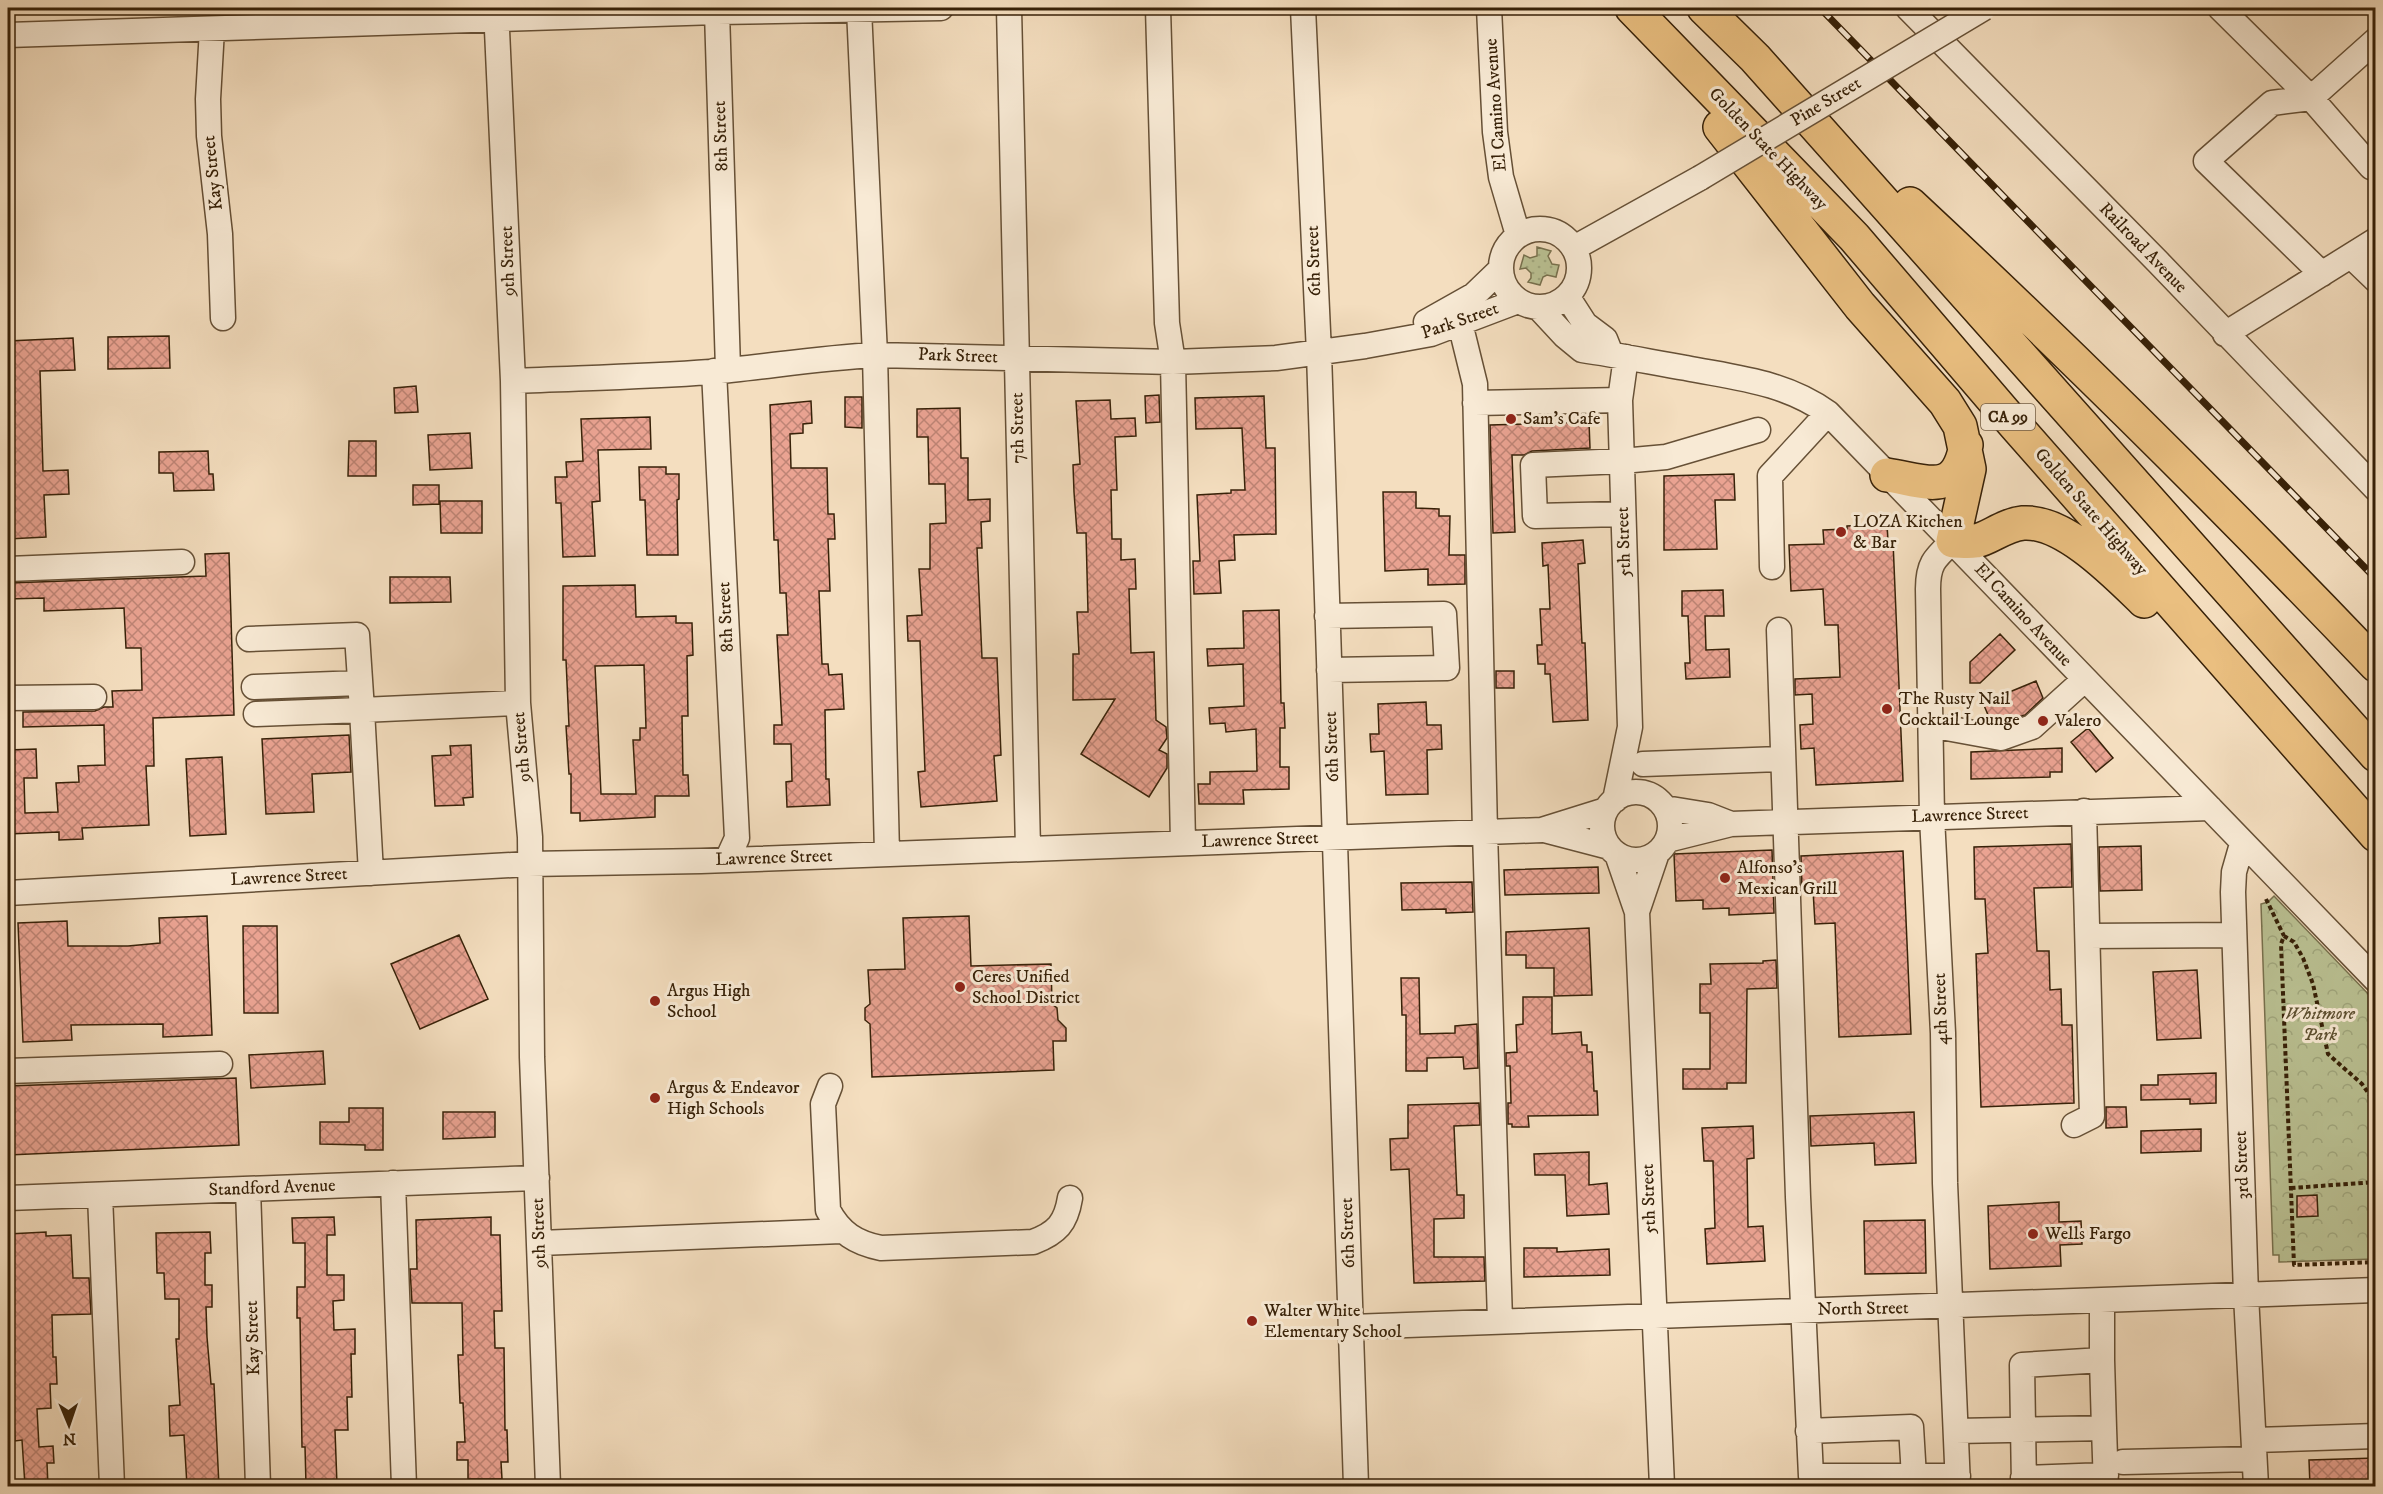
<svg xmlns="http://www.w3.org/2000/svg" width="2383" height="1494" font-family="'IM FELL DW Pica',serif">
  <defs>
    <pattern id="grass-dots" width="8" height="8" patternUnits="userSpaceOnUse" patternTransform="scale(1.5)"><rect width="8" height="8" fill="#bac193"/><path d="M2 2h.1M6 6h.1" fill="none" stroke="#a0a67d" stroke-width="1.8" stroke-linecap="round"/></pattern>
    <pattern id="park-crowns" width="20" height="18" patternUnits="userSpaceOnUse" patternTransform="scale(1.5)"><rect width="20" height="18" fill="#bac193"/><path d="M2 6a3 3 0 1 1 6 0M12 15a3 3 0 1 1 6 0" fill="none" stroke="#a0a67d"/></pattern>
    <pattern id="building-cross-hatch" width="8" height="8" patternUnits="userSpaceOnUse" patternTransform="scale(1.5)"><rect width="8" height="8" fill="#eaa392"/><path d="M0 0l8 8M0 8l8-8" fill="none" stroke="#be8475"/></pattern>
  </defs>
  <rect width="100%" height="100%" fill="#f4debf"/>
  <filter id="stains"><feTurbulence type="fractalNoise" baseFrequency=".00333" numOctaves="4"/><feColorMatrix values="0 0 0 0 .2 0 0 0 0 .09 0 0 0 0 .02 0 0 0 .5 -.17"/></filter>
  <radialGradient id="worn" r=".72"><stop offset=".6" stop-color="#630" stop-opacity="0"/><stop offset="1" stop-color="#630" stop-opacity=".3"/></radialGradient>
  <!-- grass -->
  <path fill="url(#grass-dots)" stroke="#78714e" stroke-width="1.5" d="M1537 247 1551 251 1548 256 1552 264 1559 265 1556 277 1547 275 1543 277 1540 285 1528 282 1531 278V273L1526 268 1520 269 1524 255 1530 258 1537 256Z"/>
  <!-- park -->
  <path fill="url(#park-crowns)" stroke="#78714e" stroke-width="1.5" d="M2274 896 2375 1001V1259L2279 1262V1255H2273L2261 904 2268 902Z"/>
  <!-- building -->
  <path fill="url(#building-cross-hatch)" stroke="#372108" stroke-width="1.5" fill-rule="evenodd" d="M169 336 170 368 108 369V337Z
    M73 338 75 370 40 371 43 471 68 470 69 494 44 495 46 537 8 539V341Z
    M416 386 418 412 395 413 394 388Z
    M1159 395 1160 422 1146 423 1145 396Z
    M1264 396 1266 448H1275L1276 534 1234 535 1235 560 1219 561 1221 593 1194 594 1193 561H1200L1197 495 1231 493V490H1245L1242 428 1196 429 1195 398Z
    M845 397H862V428L845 427Z
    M1110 400 1111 419 1135 418 1136 436 1115 437 1117 490H1111L1112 539H1121V560L1135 559 1136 589H1129L1131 653 1154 652 1156 720 1166 727 1167 738 1159 750 1167 754V768L1149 797 1081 754 1115 699 1073 700V654H1079L1077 612H1088L1086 533H1077L1074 492 1073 465 1080 464 1076 401Z
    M811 401 812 423 803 424V433L790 434 791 468H827L828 514H834L835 539H828L830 591H819L822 664H828L829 675 842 674 844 709 825 710 826 779H829L830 805 787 807 786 782 792 781 791 744H774V725H782L777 635H788L786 593H780L778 540H774L770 405Z
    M960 408 961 458H968V500L990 499V521L981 522 982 548H977L982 658H997L1001 755 994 756 997 801 921 807 918 772 925 771 920 641H908L907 616 922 615 919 569H930V524L946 523 945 484H929L928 437H917V409Z
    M650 417 651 449 598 450 600 501 592 502 595 556 563 557 561 503H556L555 477H567L566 462 583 461 581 419Z
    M1589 422 1590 448 1532 451 1524 455H1512L1515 532 1493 533 1490 425Z
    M470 433 472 468 430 470 428 435Z
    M349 441H376V476H348Z
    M208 451 209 474H213L214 490 174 491 173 473H159V452Z
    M639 467H666V474H679V499L677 500 678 555H647L645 500H640Z
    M1734 474 1735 500H1715L1717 549 1664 550V476Z
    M413 485H439V504L413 505Z
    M1383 492H1416V508L1439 509V516H1450L1449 555H1465V584L1428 585V569L1385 571Z
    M440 501H482V533H441Z
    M1887 524 1888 541H1893L1903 781 1816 785 1814 748 1801 749 1800 725 1813 724 1812 694 1795 695V679L1840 677 1838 625H1825L1823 589 1791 591 1789 545 1824 544 1823 530 1847 529V526Z
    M1583 540 1585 563 1578 564 1582 643H1585L1588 720 1553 722 1550 674H1545V664H1538L1537 645H1542L1540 609H1550L1548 565 1543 566 1542 543Z
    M229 553 234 715 153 718 154 766H146L149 825 82 828 83 839 59 840V832L8 834V750L36 749 37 778H24L25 813 58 812 56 783 79 782 78 766 105 765 104 725 23 727V712L95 711 104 707H113L112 691 142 690 141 648H126L124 608 44 611V598L8 599V583L206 576 205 554Z
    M390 577H450L451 602 390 603Z
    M635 585 636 617 676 616V623H692L693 655 687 656 688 716H682L683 775H688L689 796H655V817L580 821V813H571V774H569L566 726H569L566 660H563V586ZM644 665 646 728H640V740H633L636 794H601L595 666Z
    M1723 590 1724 616H1705L1706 650 1729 649 1730 677 1686 679 1685 663H1690L1688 616H1682V591Z
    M1279 610 1281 703H1284L1285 728H1280V767H1289V789L1243 790 1244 804H1199L1198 784H1210V772L1257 771 1256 729 1226 732 1225 723 1210 724 1209 708 1244 706 1243 664 1208 666 1207 649 1244 648 1243 611Z
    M2000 634 2015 650 1980 683H1970V662Z
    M1496 671H1514V688H1496Z
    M2036 681 2043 698 2025 715 2000 723 1991 722 1983 703Z
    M1426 702 1427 725H1441L1442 749 1427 750 1428 794 1386 795 1384 751 1371 752 1370 734H1379L1378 704Z
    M2088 728 2113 758 2096 772 2071 742Z
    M349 735 351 772 312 774 314 812 266 814 262 739Z
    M471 745 473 797 463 798 464 805 435 806 432 756 451 755 450 746Z
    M2062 748V772H2050V777L1971 779V752Z
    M222 757 226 834 190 836 186 759Z
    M2071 844 2072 887 2034 888 2037 951H2049L2050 990 2061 989 2062 1025H2072L2074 1103 1981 1107 1976 954 1988 953 1985 899H1975L1974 847Z
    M2141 846 2142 890 2100 891 2099 847Z
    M1772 850 1774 913 1729 915V908L1703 909V900L1676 901 1674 854Z
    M1903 851 1911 1034 1839 1037 1835 923 1815 924 1813 890H1802L1801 856Z
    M1598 867 1599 893 1505 895 1504 870Z
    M1472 882 1473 912 1446 913V909L1402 910 1401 883Z
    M207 916 212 1035 163 1037V1024L71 1025 72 1040 23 1042 18 923 67 921 68 946H128L160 943 159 918Z
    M969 916 971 966 1051 964 1052 1004 1057 1008 1058 1020 1066 1028V1041H1053L1054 1070 872 1077 870 1024 865 1020V1008L870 1004 868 970 905 969 903 918Z
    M243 926H277L278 1013H244Z
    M1589 928 1592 995 1554 996V968H1526V955H1506V932Z
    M459 935 488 999 420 1029 391 964Z
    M1776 960 1777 988 1747 989 1746 1083H1727V1089H1683V1069H1710V1013H1700V984H1711L1710 964 1763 963V961Z
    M2197 970 2201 1038 2157 1040 2153 972Z
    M1401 978H1419L1420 1034 1455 1033V1026L1477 1024 1478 1068 1464 1069 1463 1057 1427 1058V1071H1406V1015H1402Z
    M1523 997H1552V1034L1581 1032 1582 1045H1587V1052H1592L1594 1091H1597L1598 1115 1528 1116 1529 1127H1512V1124H1508V1103H1511L1510 1066H1506V1053L1517 1052 1516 1025 1523 1024Z
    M323 1051 325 1084 251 1088 249 1055Z
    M2216 1073V1103L2190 1104V1099L2141 1100V1085H2158V1075Z
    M236 1078 239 1145 8 1155V1086Z
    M1479 1103 1480 1125 1454 1126 1457 1195H1464V1218L1434 1219V1257H1484L1485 1281 1414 1283 1409 1169 1391 1170 1390 1139 1408 1138V1105Z
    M2106 1107H2126L2127 1127 2106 1128Z
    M349 1108H383V1150H365V1145L320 1144V1122H349Z
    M443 1112H495V1137L443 1139Z
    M1914 1112 1916 1163 1875 1165 1874 1143 1811 1146 1810 1116Z
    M1753 1126 1754 1158 1747 1159 1748 1227 1763 1226 1765 1261 1707 1264 1705 1229 1715 1228 1713 1161H1704L1702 1128Z
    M2201 1129V1151L2141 1153V1131Z
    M1589 1152V1185L1607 1183 1609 1214 1567 1216 1565 1175H1535L1534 1154Z
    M2317 1195 2318 1216 2297 1217V1196Z
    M2059 1202V1222L2081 1221 2082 1244 2060 1245 2061 1266 1990 1269 1988 1206Z
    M334 1217 335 1235H327V1275H344V1300L333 1301 334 1330 355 1329V1354H351L352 1397H347L348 1430H335L337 1485H306L305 1447H302L300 1318H297V1287H305V1243H293L292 1218Z
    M491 1217V1235H500L502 1311H494L495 1348H504L505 1430H507L508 1462H501L502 1479H468V1460H457V1442H465L463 1403H460L458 1355H463L462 1303H412L410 1269H417L416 1220Z
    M1925 1220 1926 1273 1865 1274 1864 1221Z
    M46 1232V1236L71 1235 73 1278H89L91 1314 52 1315 53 1357H56L57 1384H50L51 1408 37 1409 39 1447 53 1446 54 1463H47L48 1486H25L22 1440 15 1441 12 1381 9 1382 8 1349H11L8 1234Z
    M210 1232 211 1253H205V1285H212V1307H206L207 1337 211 1384H214L219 1486H187L184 1435 170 1436 169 1406 180 1405 176 1339H179V1299H165L164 1273H157L156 1233Z
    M1524 1248H1557V1252L1609 1249 1610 1275 1524 1277Z
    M2376 1458V1486H2310L2309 1460Z"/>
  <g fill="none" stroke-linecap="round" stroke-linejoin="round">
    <defs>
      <path id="minor" d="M496 8 513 381 518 703 530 837 532 1057 548 1486
        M1009 8 1028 849
        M1158 8 1167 323 1173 362 1183 843
        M1303 8 1319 353 1356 1486
        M1489 8 1495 132 1501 177 1518 235
        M1908 8 2158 262 2376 489
        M2220 8 2311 98 2371 167 2376 166
        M859 9 875 355 887 854
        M717 12 728 369
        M212 29 208 99 209 136 220 234 223 318
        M8 35 717 12 941 8
        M1501 268a39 39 0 1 1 78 0a39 39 0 1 1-78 0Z
        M1574 248 1700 178
        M2351 256 2376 280
        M2322 274 2206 161 2272 103 2311 98 2376 40
        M1567 296 1585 324 1605 339 1611 354
        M1539 308 1565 336 1582 350C1617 355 1651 362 1686 368 1737 378 1785 382 1828 413L2376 980
        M1426 322 1474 295 1500 270
        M1460 323 1475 384 1485 832 1500 1321
        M2225 334 2376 240
        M714 371 737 838 727 860
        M513 381C579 378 644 377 710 372 765 367 819 358 875 355L1173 362 1276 358 1365 346 1431 334 1518 301
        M1475 403 1620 400
        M1623 514 1535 516 1533 465 1622 461 1666 457 1758 430
        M1953 541C1935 558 1928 563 1928 589L1932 817 1943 1033 1945 1183 1958 1486
        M1772 567 1770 476 1828 413
        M8 569 182 562
        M1327 616 1444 614 1447 668 1329 670
        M1779 630 1798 1197 1811 1476H1958
        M249 639 357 635 362 710 256 714
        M254 687 360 683
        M8 698 94 697
        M1930 725 2001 738 2032 727 2084 680
        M1643 764 1783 759
        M1602 826a34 34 0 1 1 68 0a34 34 0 1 1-68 0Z
        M1615 800 1630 727 1620 400 1626 357
        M1665 808 1708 815 1731 824
        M1544 830 1609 847
        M1667 840 1731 824 2210 808
        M2242 844 2234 872 2233 892 2246 1295 2256 1486
        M1617 854 1637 912 1662 1486
        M371 873 362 710 518 703
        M8 893 529 864 701 861 1542 830 1606 810
        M1637 912 1657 853
        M2088 936 2234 935
        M8 1071 220 1064
        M830 1086 823 1104 828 1210C840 1233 856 1243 881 1248L1033 1242C1057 1233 1066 1223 1070 1198
        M2074 1125 2092 1116 2084 811
        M393 1183 404 1486
        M248 1189 258 1486
        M100 1195 112 1486
        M8 1198 537 1178
        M540 1243 841 1231
        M2102 1301V1360
        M1351 1327C1692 1313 2034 1304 2376 1290
        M1808 1431 1911 1427 1914 1477
        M1956 1431 2104 1428 2106 1486
        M2254 1440 2376 1436
        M2123 1462 2254 1459
        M2023 1478 2106 1475
        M2024 1486 2022 1365 2102 1360 2104 1428"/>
      <path id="highway" d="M1632 8 1854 237 2015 425 2376 835
        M1704 8 1755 58 2376 755
        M1720 127 1860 306 1945 402 1960 426 1969 469 1953 541C1960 541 1968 542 1976 541 1990 538 2004 525 2023 523 2064 520 2116 574 2144 601
        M1910 204C2070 353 2225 507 2376 665
        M1887 475C1927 481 1956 498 1966 445"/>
    </defs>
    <!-- minor casing -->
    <use href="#minor" stroke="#665036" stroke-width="27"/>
    <!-- highway casing -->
    <use href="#highway" stroke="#372108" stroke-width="36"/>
    <!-- path -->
    <path stroke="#372108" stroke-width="4" stroke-dasharray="4.5 3" stroke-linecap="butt" d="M2266 899 2284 936
      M2376 1104 2362 1084 2328 1054 2313 984 2303 958 2294 942 2284 936 2281 944 2294 1265 2376 1262
      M2291 1188 2376 1182"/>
    <!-- minor -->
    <use href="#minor" stroke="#f8ead5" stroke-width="24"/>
    <!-- highway -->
    <use href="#highway" stroke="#eabf80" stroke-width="33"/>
    <defs>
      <path id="rail" d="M1820 8 2376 579"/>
    </defs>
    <!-- rail casing -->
    <use href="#rail" stroke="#372108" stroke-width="7"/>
    <!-- rail -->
    <use href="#rail" stroke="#f8ead5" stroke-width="4.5" stroke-dasharray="14" stroke-linecap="butt"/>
    <defs>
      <path id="minor-bridge" d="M1700 178 1984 8"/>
    </defs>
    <!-- minor-bridge casing -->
    <use href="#minor-bridge" stroke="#665036" stroke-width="27" stroke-linecap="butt"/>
    <!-- minor-bridge -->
    <use href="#minor-bridge" stroke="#f8ead5" stroke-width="24"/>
  </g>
  <!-- markers -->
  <g fill="#8f2418" stroke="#f8ead5" stroke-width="2">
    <circle cx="1511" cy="419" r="6"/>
    <circle cx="1841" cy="532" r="6"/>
    <circle cx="1887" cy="709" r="6"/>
    <circle cx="2043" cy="721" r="6"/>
    <circle cx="1725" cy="878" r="6"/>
    <circle cx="960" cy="987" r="6"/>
    <circle cx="655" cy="1001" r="6"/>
    <circle cx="655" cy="1098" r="6"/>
    <circle cx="2033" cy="1234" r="6"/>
    <circle cx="1252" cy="1321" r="6"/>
  </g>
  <g text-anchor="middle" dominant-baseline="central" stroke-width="6" stroke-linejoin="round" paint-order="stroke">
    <!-- shield labels -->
    <rect fill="#f8ead5" stroke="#715d46" stroke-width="1.5" x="1981" y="404" width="54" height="26" rx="4.5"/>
    <g font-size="16" font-weight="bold" fill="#372108">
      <text x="2008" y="417">CA 99</text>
    </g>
    <!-- street labels -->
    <g font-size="18" fill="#372108" stroke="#f8ead5">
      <text transform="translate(1826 102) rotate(-31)">Pine Street</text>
      <text transform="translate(1496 105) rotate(-94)">El Camino Avenue</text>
      <text transform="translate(721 136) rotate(-92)">8th Street</text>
      <text transform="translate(1768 149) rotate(46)">Golden State Highway</text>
      <text transform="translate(213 173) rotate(-96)">Kay Street</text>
      <text transform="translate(2143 248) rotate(46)">Railroad Avenue</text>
      <text transform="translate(508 261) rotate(-92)">9th Street</text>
      <text transform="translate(1314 261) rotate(-92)">6th Street</text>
      <text transform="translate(1460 321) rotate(-19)">Park Street</text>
      <text transform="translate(958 356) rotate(2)">Park Street</text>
      <text transform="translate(1018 428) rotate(-91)">7th Street</text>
      <text transform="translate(2091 512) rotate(49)">Golden State Highway</text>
      <text transform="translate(1624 542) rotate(-92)">5th Street</text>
      <text transform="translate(2023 615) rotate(47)">El Camino Avenue</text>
      <text transform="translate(726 617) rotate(-93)">8th Street</text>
      <text transform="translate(522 747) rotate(-95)">9th Street</text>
      <text transform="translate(1332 747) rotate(-92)">6th Street</text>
      <text transform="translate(1970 815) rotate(-2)">Lawrence Street</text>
      <text transform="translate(1260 840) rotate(-2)">Lawrence Street</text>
      <text transform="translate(774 858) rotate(-2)">Lawrence Street</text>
      <text transform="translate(289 877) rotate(-3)">Lawrence Street</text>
      <text transform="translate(1941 1009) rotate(-92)">4th Street</text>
      <text transform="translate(2242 1165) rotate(-92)">3rd Street</text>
      <text transform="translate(272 1188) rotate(-2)">Standford Avenue</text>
      <text transform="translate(1649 1199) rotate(-92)">5th Street</text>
      <text transform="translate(539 1233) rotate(-92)">9th Street</text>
      <text transform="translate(1348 1233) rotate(-92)">6th Street</text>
      <text transform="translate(1863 1309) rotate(-1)">North Street</text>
      <text transform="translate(253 1338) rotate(-92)">Kay Street</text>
    </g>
    <!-- poi labels -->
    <g font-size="18" fill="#372108" stroke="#f8ead5" text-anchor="start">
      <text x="1523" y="419">Sam's Cafe</text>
      <text x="1853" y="522">LOZA Kitchen<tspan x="1853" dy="21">&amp; Bar</tspan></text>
      <text x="1899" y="699">The Rusty Nail<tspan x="1899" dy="21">Cocktail Lounge</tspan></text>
      <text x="2055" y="721">Valero</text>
      <text x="1737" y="868">Alfonso's<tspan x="1737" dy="21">Mexican Grill</tspan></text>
      <text x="972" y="977">Ceres Unified<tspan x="972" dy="21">School District</tspan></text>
      <text x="667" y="991">Argus High<tspan x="667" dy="21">School</tspan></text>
      <text x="667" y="1088">Argus &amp; Endeavor<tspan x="667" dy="21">High Schools</tspan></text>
      <text x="2045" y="1234">Wells Fargo</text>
      <text x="1264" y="1311">Walter White<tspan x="1264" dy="21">Elementary School</tspan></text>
    </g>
    <!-- park labels -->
    <g font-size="18" font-style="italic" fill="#5e5132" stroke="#f8ead5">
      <text x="2320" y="1014">Whitmore<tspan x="2320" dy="21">Park</tspan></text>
    </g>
  </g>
  <!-- margin -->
  <rect width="2383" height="1494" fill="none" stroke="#f4debf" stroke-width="30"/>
  <rect x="9" y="9" width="2365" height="1476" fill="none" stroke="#372108" stroke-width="3"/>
  <rect x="15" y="15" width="2353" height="1464" fill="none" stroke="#372108" stroke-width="1.5"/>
  <!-- north arrow -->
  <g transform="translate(69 1425) rotate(178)" stroke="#f8ead5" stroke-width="4.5" paint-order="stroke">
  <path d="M0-4.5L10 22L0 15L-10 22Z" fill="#372108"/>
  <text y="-9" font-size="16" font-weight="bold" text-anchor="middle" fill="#372108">N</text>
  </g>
  <rect width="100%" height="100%" filter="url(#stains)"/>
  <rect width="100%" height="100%" fill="url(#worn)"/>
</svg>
